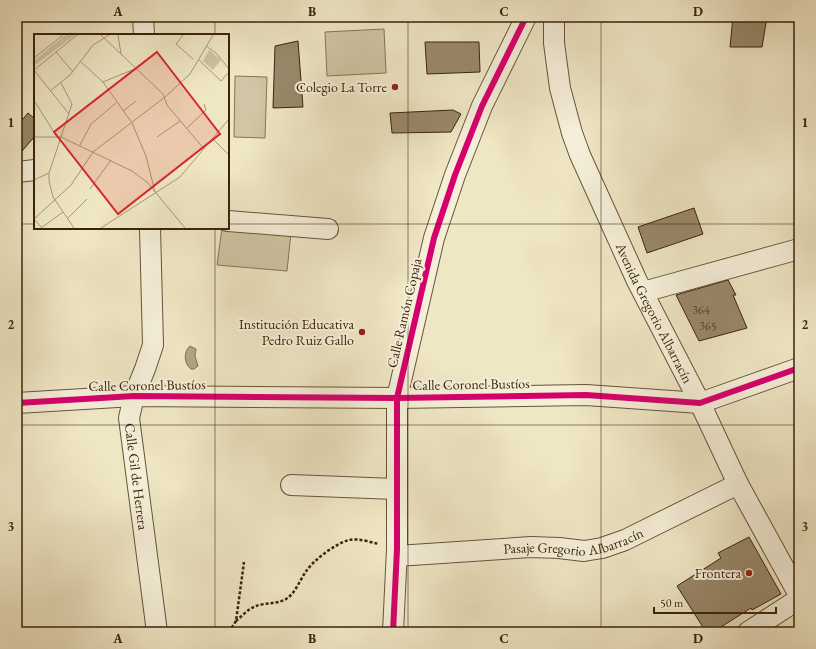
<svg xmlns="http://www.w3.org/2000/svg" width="816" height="649" font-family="'EB Garamond',serif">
  <rect width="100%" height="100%" fill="#efe6c4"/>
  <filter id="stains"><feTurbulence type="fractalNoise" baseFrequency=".005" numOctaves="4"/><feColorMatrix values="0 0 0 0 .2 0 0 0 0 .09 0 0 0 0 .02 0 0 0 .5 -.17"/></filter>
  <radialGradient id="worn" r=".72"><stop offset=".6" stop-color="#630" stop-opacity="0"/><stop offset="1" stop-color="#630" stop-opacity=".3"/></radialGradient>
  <!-- green -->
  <path fill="#d0c5a4" stroke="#867457" d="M384 29 386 73 327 76 325 32Z
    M235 76 267 77 265 138 234 137Z
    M222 228 291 233 287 271 217 265Z"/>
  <!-- water -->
  <path fill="#b2a485" stroke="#827054" d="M190 346 196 349 195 356 198 366 194 369H191C184 364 183 352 190 346Z"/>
  <!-- building -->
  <path fill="#99886b" stroke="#3b230a" d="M733 17H767L762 47H730Z
    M298 41 303 107 273 108 275 46Z
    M425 42H479L480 72 427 74Z
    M453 110 461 114 451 132 392 133 390 113Z
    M28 113 35 119V136L17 157V126Z
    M694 208 703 234 647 253 638 227Z
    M728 280 736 295H733L747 328 699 341 676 295Z
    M749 537 781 594 752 610 751 608 713 632H706L677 586 721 558 718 553Z"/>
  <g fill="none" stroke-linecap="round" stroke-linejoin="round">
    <defs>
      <g id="minor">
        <path d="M143 17 144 35"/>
        <path id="s1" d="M554 17V43L560 88 572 133 580 155 637 281 700 403 738 484 799 595"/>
        <path d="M17 172 35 170"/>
        <path d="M228 221 328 229"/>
        <path id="s2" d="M150 228 153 345 145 369 134 396 129 418 157 632"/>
        <path d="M643 292 799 249"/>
        <path d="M17 403 134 396 397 398 586 395 700 403 799 368"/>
        <path d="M291 485 396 489"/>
        <path id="s3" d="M397 556 531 547 559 548 584 551 602 548 625 540 738 484"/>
        <path d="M393 632 397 549V398L434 238 455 175 482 106 526 17"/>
        <path d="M748 632 799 599"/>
      </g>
    </defs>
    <!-- minor casing -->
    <use href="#minor" stroke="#685438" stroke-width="22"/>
    <!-- path -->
    <path stroke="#3b230a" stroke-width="2.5" stroke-dasharray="3 2" stroke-linecap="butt" d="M236 621C242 616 248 609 256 606 266 602 281 605 290 596 297 589 301 578 307 570 315 559 335 544 349 540 358 538 370 542 379 544
      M229 632 236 621 244 562"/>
    <!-- minor -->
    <use href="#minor" stroke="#f5efd9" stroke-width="20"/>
    <defs>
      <path id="cycleway" d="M17 403 134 396 397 398 586 395 700 403 799 368
        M393 632 397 549V398L434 238 455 175 482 106 526 17"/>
    </defs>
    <!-- cycleway casing -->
    <use href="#cycleway" stroke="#f5efd9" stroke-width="8"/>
    <!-- cycleway -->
    <use href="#cycleway" stroke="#d6006c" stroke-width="6"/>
  </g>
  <!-- grid -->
  <path fill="none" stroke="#3b230a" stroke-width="1" stroke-opacity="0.55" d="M215 17V35M408 17V632M601 17V632M17 224H35M228 224H799M215 228V632M17 425H799"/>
  <!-- markers -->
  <g fill="#8f2418" stroke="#f5efd9" stroke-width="1.5">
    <circle cx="395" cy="87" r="4"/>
    <circle cx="362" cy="332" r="4"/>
    <circle cx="749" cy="573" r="4"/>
  </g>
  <g text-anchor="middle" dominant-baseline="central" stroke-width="4" stroke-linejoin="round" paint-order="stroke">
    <!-- number labels -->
    <g font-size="12" fill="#523c22">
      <text x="701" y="310">364</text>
      <text x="708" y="326">365</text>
    </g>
    <!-- poi labels -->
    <g font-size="14" fill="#3b230a" stroke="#f5efd9" text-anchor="end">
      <text x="387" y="87">Colegio La Torre</text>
      <text x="354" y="324">Institución Educativa<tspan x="354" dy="16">Pedro Ruiz Gallo</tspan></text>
      <text x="741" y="573">Frontera</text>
    </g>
    <!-- street labels -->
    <g font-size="14" fill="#3b230a" stroke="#f5efd9">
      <text transform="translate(404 313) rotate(-77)">Calle Ramón Copaja</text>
      <text stroke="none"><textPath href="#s1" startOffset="316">Avenida Gregorio Albarracín</textPath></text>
      <text transform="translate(471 384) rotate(-1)">Calle Coronel Bustíos</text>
      <text transform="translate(147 385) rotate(-1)">Calle Coronel Bustíos</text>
      <text stroke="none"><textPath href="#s2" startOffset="253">Calle Gil de Herrera</textPath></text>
      <text stroke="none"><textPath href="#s3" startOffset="178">Pasaje Gregorio Albarracín</textPath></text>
    </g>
  </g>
  <!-- overview -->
  <g transform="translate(34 34)">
    <rect width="195" height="195" fill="#efe6c4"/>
    <path d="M31 1H41L1 31 0 27ZM175 16 187 26 179 36 169 27Z" fill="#d0c5a4"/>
    <path fill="none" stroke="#a7987a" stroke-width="1" d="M67 1 129 60 133 71 170 115M84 1 87 20M149 1 142 10 159 25M172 12 182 19 195 35M22 18 39 38M0 24 29 1M165 26 187 47 195 38M46 27 69 48 98 89 112 122 121 158M0 36 35 80M0 36 43 1M69 48 103 34M27 49 38 70 15 139V147L19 163 40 194M16 57 36 41 59 11 75 1M1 68 23 103M89 77 102 67M152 95 172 76 170 70M0 103H27L98 137 113 148 151 194M123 103 146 87M179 105 195 121M46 111 57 90 82 69M0 146 15 139M56 155 77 126M0 185 37 151 59 118 131 63 156 40 179 1M0 185 8 194M33 185 53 165M7 194 29 178M67 194 146 143 195 85"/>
    <path fill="#d62828" fill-opacity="0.15" stroke="#d62828" stroke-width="2" d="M123 18 186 100 84 180 20 98Z"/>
    <rect width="195" height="195" fill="none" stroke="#3b230a" stroke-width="2"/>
  </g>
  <!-- margin -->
  <rect width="816" height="649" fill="none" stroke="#efe6c4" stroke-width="44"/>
  <!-- scale -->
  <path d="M654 607v6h122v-6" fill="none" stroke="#3b230a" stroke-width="2"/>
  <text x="660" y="607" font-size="12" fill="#3b230a" stroke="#f5efd9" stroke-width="3" paint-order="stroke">50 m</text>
  <rect x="22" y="22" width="772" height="605" fill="none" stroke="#3b230a" stroke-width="1.5"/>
  <g font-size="13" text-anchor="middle" font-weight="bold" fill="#3b230a">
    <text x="118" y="16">A</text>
    <text x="312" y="16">B</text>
    <text x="504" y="16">C</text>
    <text x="698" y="16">D</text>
    <text x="11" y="127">1</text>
    <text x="805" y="127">1</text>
    <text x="11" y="329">2</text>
    <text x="805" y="329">2</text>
    <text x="11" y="531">3</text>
    <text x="805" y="531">3</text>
    <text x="118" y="643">A</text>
    <text x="312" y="643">B</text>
    <text x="504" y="643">C</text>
    <text x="698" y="643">D</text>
  </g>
  <rect width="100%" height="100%" filter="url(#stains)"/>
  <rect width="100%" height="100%" fill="url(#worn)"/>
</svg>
